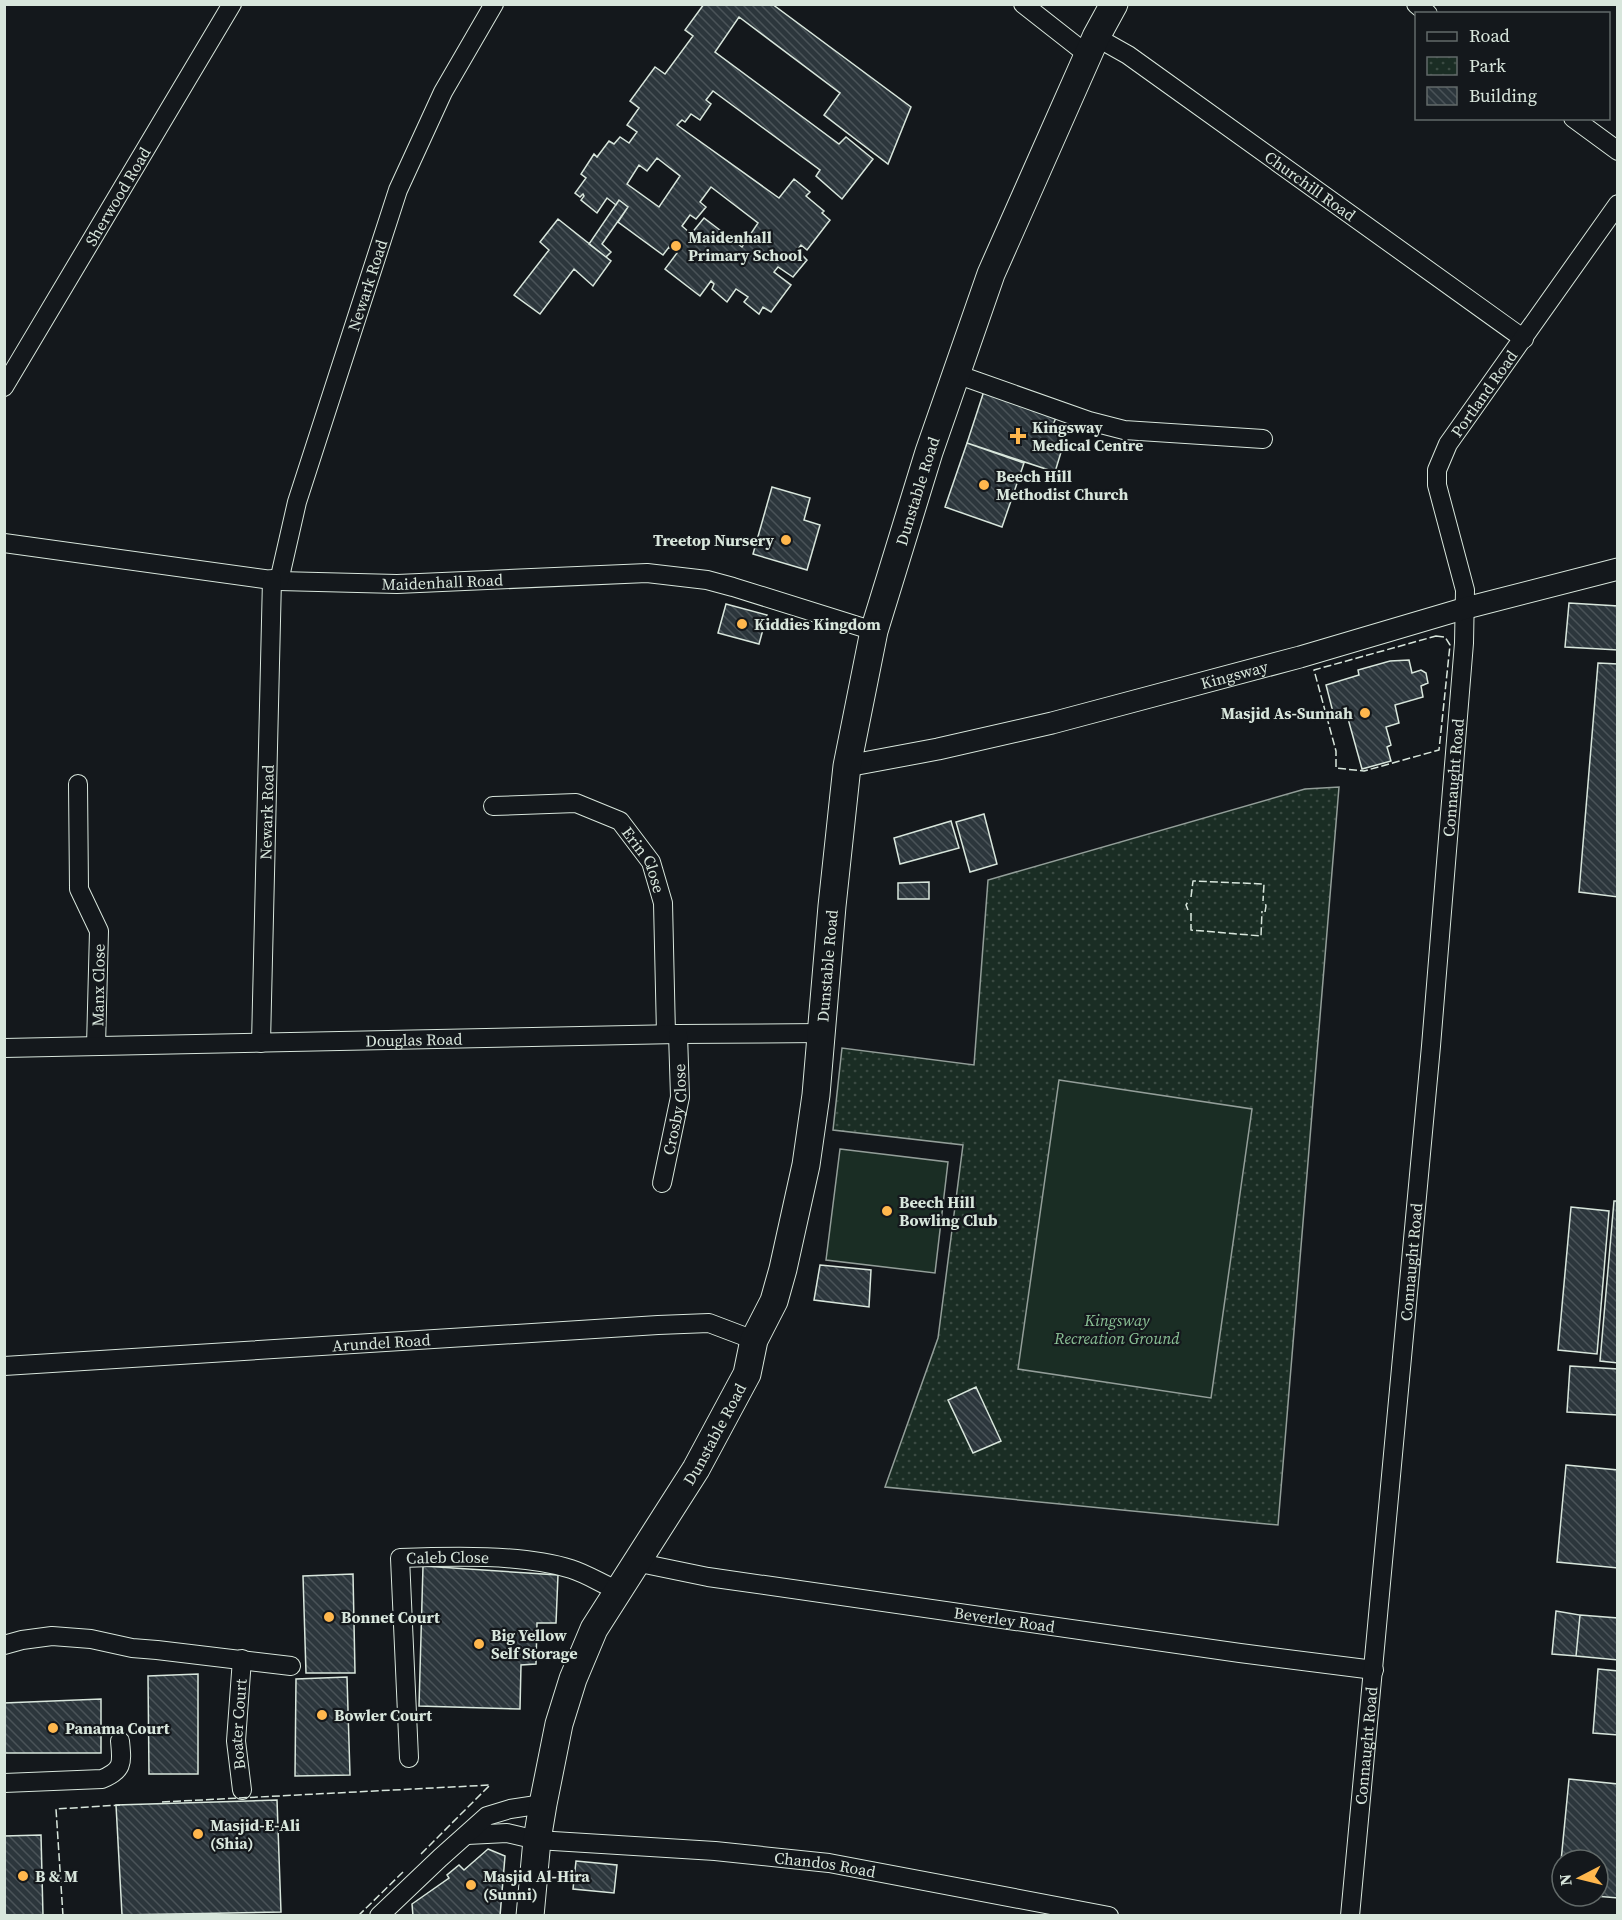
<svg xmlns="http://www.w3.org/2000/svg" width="1622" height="1920" font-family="'Source Serif 4',serif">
  <defs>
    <pattern id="park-dots" width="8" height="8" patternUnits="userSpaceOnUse" patternTransform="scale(1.5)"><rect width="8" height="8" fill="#1a2d24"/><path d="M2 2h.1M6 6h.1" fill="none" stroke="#3b4b43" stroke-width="1.8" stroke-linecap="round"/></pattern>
    <pattern id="building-back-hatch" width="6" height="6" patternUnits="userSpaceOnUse" patternTransform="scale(1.5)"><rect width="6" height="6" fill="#2c363c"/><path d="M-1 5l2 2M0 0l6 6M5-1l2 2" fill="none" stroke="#4a5358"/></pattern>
  </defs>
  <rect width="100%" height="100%" fill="#14181c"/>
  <!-- park -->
  <path fill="url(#park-dots)" stroke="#939e99" stroke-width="1.5" d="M1339 787 1278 1525 885 1487 938 1338 963 1145 833 1130 842 1048 974 1065 988 880 1305 789Z"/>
  <!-- garden -->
  <path fill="#1a2d24" stroke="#939e99" stroke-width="1.5" d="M1059 1080 1252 1109 1211 1398 1018 1369Z
    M840 1149 948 1162 935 1273 826 1260Z"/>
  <!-- building -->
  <path fill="url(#building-back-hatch)" stroke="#d8e6dc" stroke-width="1.5" fill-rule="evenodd" d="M704 4H772L911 107 888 164 824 115 840 93 739 17 715 52 839 144 846 137 873 159 842 199 816 176 820 170 713 91 706 100 711 104 700 120 691 114 685 122 682 120 677 125 779 198 794 179 810 192 806 196 824 211 822 213 830 220 807 250 801 245 798 249 801 251 800 253 807 260 793 277 778 267 774 272 791 285 771 312 763 307 759 314 744 302 748 297 736 289 727 302 712 289 714 284 711 281 700 296 665 269 677 253 669 247 663 255 618 222 628 207 619 200 616 205 607 198 597 213 581 200 584 196 583 194 580 197 575 193 586 178 581 174 594 154 597 157 609 141 614 144 620 137 629 143 637 132 627 125 639 108 630 101 655 67 665 74 693 36 685 30ZM657 158 680 176 659 207 627 184 639 165 647 171ZM711 187 758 223 742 247 704 218 691 234 682 226 690 215 696 219 706 207 700 202Z
    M619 200 628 207 602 244 611 252 606 257 589 244Z
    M558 219 611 261 593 286 574 269 540 314 514 295 549 250 540 242Z
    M984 391 1057 415 1053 425 1068 429 1055 472 967 443Z
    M967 443 1024 463 1002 527 945 507Z
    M772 487 810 498 804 520 820 525 807 570 753 554Z
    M1569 603 1618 606V650L1565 647Z
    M726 604 767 615 759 644 718 633Z
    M1409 660 1412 673 1421 670 1426 673 1428 683 1421 686 1423 697 1395 705 1399 723 1386 727 1391 745 1387 747 1391 761 1362 769 1347 715 1335 720 1326 685 1359 675 1358 670 1390 661Z
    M1598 663 1618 664V897L1579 892Z
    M984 814 997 864 970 872 956 822Z
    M951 821 959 848 900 864 894 838Z
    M929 882V899H898V883Z
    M1614 1201H1618V1363L1600 1361Z
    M1571 1207 1609 1211 1597 1354 1558 1350Z
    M820 1265 871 1270 869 1307 814 1300Z
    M1570 1366 1618 1369V1415L1567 1412Z
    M976 1387 1001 1441 973 1453 948 1400Z
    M1566 1465 1618 1470V1568L1557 1562Z
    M423 1566 558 1575 556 1623H537L536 1664 521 1665 520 1709 419 1706Z
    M353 1574 355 1673H306L303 1576Z
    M1556 1611 1580 1615 1576 1656 1552 1654Z
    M1580 1615 1618 1618V1660L1576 1656Z
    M1598 1669 1618 1671V1735L1593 1733Z
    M198 1674V1774H149L148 1676Z
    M347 1677 350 1775 295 1776 296 1679Z
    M101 1699V1753H4V1703Z
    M1569 1779 1618 1784V1898L1595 1896H1598V1860H1562V1893L1558 1892Z
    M277 1800 281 1912 122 1915 116 1805Z
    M41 1835 43 1916H4V1836Z
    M488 1849 505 1856 500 1916H413L412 1904 449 1878 447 1875 459 1865 464 1870Z
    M576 1861 617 1865 614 1893 573 1889Z"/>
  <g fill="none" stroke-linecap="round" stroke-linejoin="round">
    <defs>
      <g id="minor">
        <path d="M1023 4 1088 55"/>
        <path d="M1416 4 1428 14"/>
        <path id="s1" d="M1096 37 1128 55 1524 339"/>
        <path d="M1573 118 1618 151"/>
        <path d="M956 374 1089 421 1124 430 1263 439"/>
        <path id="s2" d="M4 387 232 4"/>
        <path id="s3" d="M4 543 279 581 397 584 647 573 707 580 733 587 874 631"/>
        <path id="s4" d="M279 581 297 502 398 190 443 92 494 4"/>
        <path d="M78 784 79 889 99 931 96 1046"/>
        <path id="s5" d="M493 806 576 803 620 821 651 862 663 903 666 1034"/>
        <path id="s6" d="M261 1043 272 579"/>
        <path id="s7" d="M4 1048 678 1034 822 1033"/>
        <path id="s8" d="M662 1183 680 1097 678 1034"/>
        <path id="s9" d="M4 1366 658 1325 709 1323 754 1340"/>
        <path id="s10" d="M635 1562 708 1577 1240 1653 1374 1670"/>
        <path d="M4 1645 22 1640 52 1636 91 1639 132 1648 157 1650 291 1666"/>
        <path id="s11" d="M409 1758 400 1558C451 1556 523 1554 571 1569 587 1574 602 1584 617 1590"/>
        <path d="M4 1783 102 1779C124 1770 122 1762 120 1741"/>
        <path id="s12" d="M242 1790 236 1741 242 1659"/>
        <path id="s13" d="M467 1835 507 1833 537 1840 715 1851 829 1863 1109 1916"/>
        <path d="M379 1916 440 1858 487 1816 510 1809 543 1804"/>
        <path id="s14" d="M1350 1916 1431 1046 1464 643 1465 590 1437 485V470L1448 444 1618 204"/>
      </g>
      <g id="tertiary">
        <path id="s15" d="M847 766 938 749 1052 723 1300 657 1466 608 1618 569"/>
      </g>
      <g id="primary">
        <path id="s16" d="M530 1916 537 1840 543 1804 559 1724 573 1679 594 1629 696 1469 747 1374 754 1340 774 1301 783 1269 806 1165 816 1095 832 906 847 766 874 631 929 452 991 274 1096 37 1114 4"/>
      </g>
    </defs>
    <!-- minor casing -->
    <use href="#minor" stroke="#d8e6dc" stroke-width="20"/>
    <!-- tertiary casing -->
    <use href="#tertiary" stroke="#d8e6dc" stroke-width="23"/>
    <!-- primary casing -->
    <use href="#primary" stroke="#d8e6dc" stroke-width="29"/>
    <!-- minor -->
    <use href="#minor" stroke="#14181c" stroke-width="18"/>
    <!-- tertiary -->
    <use href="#tertiary" stroke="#14181c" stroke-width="21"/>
    <!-- primary -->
    <use href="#primary" stroke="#14181c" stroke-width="27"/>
    <!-- fence -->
    <path stroke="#d8e6dc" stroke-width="1.5" stroke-dasharray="8 3" stroke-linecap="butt" d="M1436 636 1445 637 1450 645 1439 750 1364 771 1336 768V751L1314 670Z
      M1191 897 1193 881 1264 884 1263 901
      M1188 910 1186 905 1189 900
      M1265 912 1266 906 1265 902
      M1191 913V930L1261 936 1262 911
      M162 1802 490 1785 419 1856
      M63 1916 56 1809 120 1805
      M358 1916 403 1872"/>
  </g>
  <!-- markers -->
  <g fill="#ffb74d" stroke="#14181c" stroke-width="2">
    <circle cx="676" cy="246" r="6"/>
    <path d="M1015 427h6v6h6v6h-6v6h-6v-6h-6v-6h6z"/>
    <circle cx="984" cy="485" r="6"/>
    <circle cx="786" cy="540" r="6"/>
    <circle cx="742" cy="624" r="6"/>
    <circle cx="1365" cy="713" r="6"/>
    <circle cx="887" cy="1211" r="6"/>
    <circle cx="329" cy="1617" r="6"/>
    <circle cx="479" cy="1644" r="6"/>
    <circle cx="322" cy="1715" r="6"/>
    <circle cx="53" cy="1728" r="6"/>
    <circle cx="198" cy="1834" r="6"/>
    <circle cx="23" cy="1876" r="6"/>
    <circle cx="471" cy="1885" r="6"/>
  </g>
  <g text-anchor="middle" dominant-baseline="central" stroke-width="4.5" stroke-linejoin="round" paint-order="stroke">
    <!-- street labels -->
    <g font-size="16" fill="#d8e6dc" stroke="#14181c">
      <text stroke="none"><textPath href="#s1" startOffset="261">Churchill Road</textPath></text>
      <text stroke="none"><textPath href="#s2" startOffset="222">Sherwood Road</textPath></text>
      <text stroke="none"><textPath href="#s4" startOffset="309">Newark Road</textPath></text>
      <text stroke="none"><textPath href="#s14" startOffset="1545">Portland Road</textPath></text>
      <text stroke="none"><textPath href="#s16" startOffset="1497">Dunstable Road</textPath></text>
      <text stroke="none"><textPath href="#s3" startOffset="441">Maidenhall Road</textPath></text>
      <text stroke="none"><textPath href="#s15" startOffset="398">Kingsway</textPath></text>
      <text stroke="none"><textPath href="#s14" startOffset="1143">Connaught Road</textPath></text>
      <text stroke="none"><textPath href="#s6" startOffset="231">Newark Road</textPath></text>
      <text stroke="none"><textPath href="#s5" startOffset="177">Erin Close</textPath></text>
      <text stroke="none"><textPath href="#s16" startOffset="1012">Dunstable Road</textPath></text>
      <text transform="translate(98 985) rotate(-89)">Manx Close</text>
      <text stroke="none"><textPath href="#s7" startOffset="410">Douglas Road</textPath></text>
      <text stroke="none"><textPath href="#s8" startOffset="75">Crosby Close</textPath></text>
      <text stroke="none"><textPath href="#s14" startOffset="657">Connaught Road</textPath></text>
      <text stroke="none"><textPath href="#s9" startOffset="378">Arundel Road</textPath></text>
      <text stroke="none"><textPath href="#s16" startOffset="525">Dunstable Road</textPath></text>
      <text stroke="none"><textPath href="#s11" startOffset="248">Caleb Close</textPath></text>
      <text stroke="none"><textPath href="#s10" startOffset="374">Beverley Road</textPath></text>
      <text stroke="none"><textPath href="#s12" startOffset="66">Boater Court</textPath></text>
      <text stroke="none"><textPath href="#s14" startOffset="171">Connaught Road</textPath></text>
      <text stroke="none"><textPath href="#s13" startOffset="360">Chandos Road</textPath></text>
    </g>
    <!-- poi labels -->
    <g font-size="16" font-weight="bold" fill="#d8e6dc" stroke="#14181c" text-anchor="start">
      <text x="688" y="237">Maidenhall<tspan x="688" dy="18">Primary School</tspan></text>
      <text x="1032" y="427">Kingsway<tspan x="1032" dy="18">Medical Centre</tspan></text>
      <text x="996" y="476">Beech Hill<tspan x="996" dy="18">Methodist Church</tspan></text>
      <text x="774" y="540" text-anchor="end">Treetop Nursery</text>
      <text x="754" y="624">Kiddies Kingdom</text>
      <text x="1353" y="713" text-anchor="end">Masjid As-Sunnah</text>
      <text x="899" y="1202">Beech Hill<tspan x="899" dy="18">Bowling Club</tspan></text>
      <text x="341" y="1617">Bonnet Court</text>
      <text x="491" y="1635">Big Yellow<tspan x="491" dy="18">Self Storage</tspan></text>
      <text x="334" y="1715">Bowler Court</text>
      <text x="65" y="1728">Panama Court</text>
      <text x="210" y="1825">Masjid-E-Ali<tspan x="210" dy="18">(Shia)</tspan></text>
      <text x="35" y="1876">B &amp; M</text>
      <text x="483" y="1876">Masjid Al-Hira<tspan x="483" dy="18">(Sunni)</tspan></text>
    </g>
    <!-- park labels -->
    <g font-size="16" font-style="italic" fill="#8ac095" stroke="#14181c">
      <text x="1117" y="1320">Kingsway<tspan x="1117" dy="18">Recreation Ground</tspan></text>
    </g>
  </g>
  <!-- border -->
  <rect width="1622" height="1920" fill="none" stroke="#d8e6dc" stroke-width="12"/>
  <!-- legend -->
  <rect x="1415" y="12" width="195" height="108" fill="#14181c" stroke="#626a69" stroke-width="1.5"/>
  <rect x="1427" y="32" width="30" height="9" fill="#14181c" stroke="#626a69" stroke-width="1.5"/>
  <text x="1469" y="42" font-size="18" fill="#d8e6dc">Road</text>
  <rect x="1427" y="57" width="30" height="18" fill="url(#park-dots)" stroke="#626a69" stroke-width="1.5"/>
  <text x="1469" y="72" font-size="18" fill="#d8e6dc">Park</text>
  <rect x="1427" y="87" width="30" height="18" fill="url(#building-back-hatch)" stroke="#626a69" stroke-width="1.5"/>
  <text x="1469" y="102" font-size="18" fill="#d8e6dc">Building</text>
  <!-- north arrow -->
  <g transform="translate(1580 1878) rotate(263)"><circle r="28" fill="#14181c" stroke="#626a69" stroke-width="1.5"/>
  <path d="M0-4.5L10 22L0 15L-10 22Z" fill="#ffb74d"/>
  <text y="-9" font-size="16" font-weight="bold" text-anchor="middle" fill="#d8e6dc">N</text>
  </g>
</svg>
